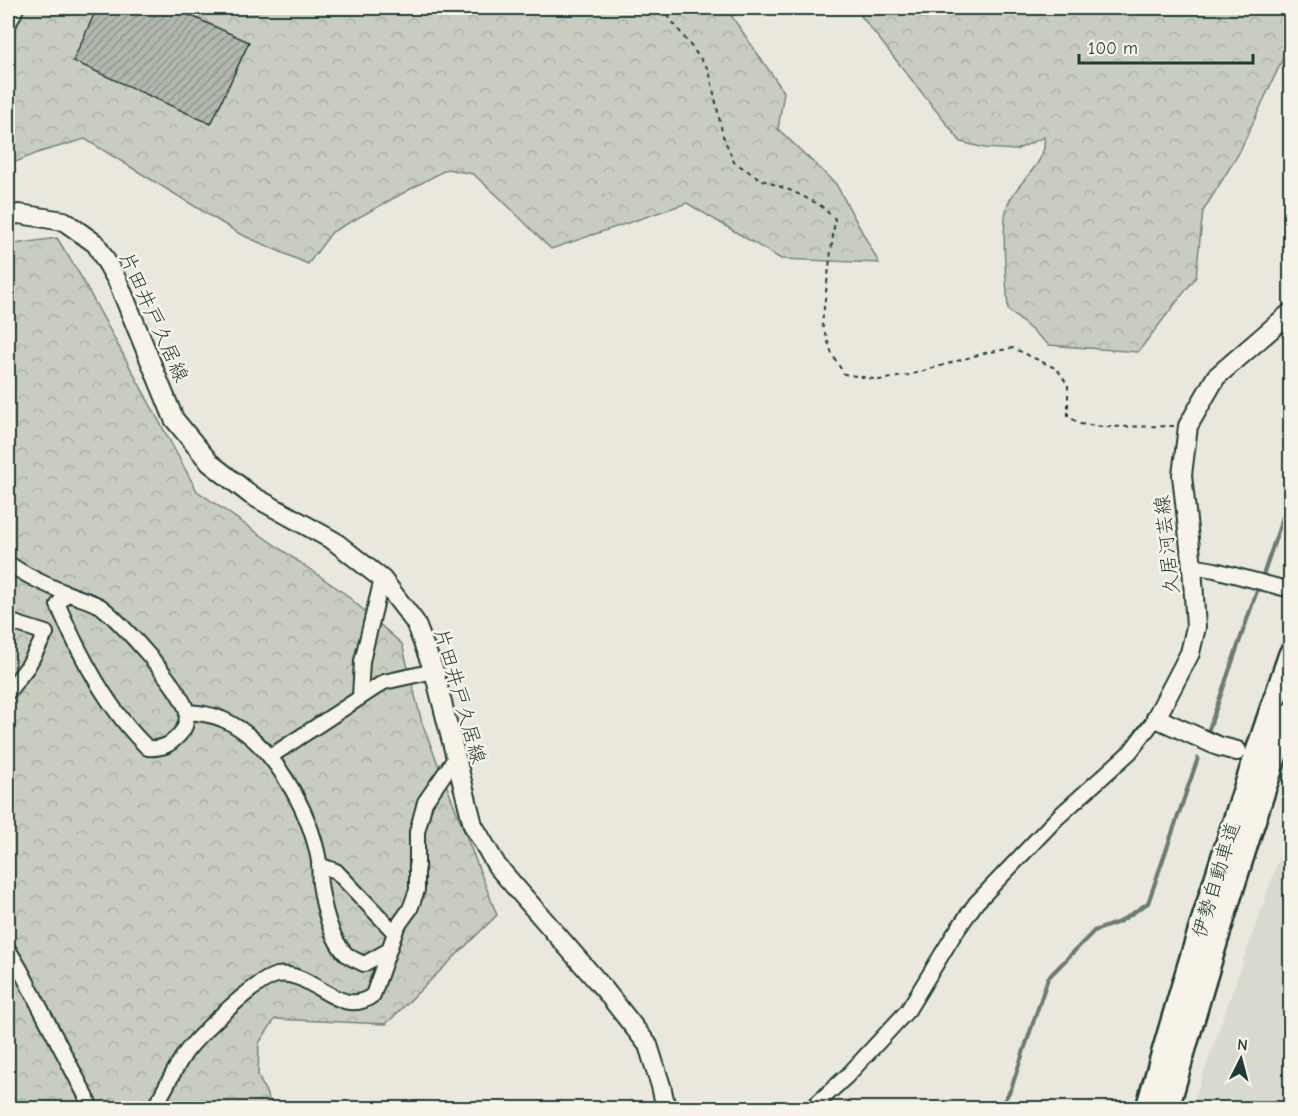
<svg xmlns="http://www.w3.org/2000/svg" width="1298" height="1116" font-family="'Comic Neue','Klee One',sans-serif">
  <defs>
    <pattern id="forest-crowns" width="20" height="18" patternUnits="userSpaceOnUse" patternTransform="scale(1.5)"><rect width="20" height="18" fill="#c8ccc1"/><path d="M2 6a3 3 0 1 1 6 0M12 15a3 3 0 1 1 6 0" fill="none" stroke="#abb0a6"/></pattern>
    <pattern id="building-hatch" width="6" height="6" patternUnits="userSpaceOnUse" patternTransform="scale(1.5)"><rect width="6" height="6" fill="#b2b8ae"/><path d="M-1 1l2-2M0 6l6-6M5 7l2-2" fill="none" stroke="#90978e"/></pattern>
  </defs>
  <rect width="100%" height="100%" fill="#eae8dd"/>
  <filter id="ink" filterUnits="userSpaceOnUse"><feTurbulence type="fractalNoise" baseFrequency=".0167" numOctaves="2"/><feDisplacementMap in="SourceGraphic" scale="12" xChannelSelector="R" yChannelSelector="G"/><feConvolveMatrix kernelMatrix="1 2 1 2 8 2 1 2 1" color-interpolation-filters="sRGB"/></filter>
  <g filter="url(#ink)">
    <!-- built -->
    <path fill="#d9dacf" d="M1290 828V1108H1193L1194 1100Z"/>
    <!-- forest -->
    <path fill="url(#forest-crowns)" stroke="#74847a" stroke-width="1.5" d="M8 8H726L784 92 778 129 836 184 879 263 781 259 687 203 551 249 498 196 473 174 447 169 332 232 308 264 240 234 85 139 40 152 8 165Z
      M859 8H1290V43L1239 153 1203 211 1196 277 1138 352 1049 345 1008 310C1007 286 1000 224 1008 204 1018 179 1048 165 1044 137L1016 150 985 148 961 142 861 16Z
      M57 238 80 275 197 491 344 593 402 644 422 723 497 915 386 1024 275 1019 259 1043 258 1075 273 1108H8V245Z"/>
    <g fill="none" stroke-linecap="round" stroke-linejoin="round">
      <!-- stream -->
      <path stroke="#6a7c72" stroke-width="4" d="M1262 578 1290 496
        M1209 729 1259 585
        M1000 1108 1011 1089 1048 978 1094 931 1119 922 1148 903 1198 758"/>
    </g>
    <!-- building -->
    <path fill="url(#building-hatch)" stroke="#1f3d34" stroke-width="1.5" d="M97 8H174L249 42 211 124 73 61Z"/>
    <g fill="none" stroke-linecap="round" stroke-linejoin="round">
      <!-- major-tunnel -->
      <path stroke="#c1c6bb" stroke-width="18" stroke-dasharray="18 9" stroke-linecap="butt" d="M1259 761 1290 775"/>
      <defs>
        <path id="minor" d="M8 563C26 576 48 586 69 594 79 598 91 601 100 606 118 618 185 692 187 713 187 720 185 729 180 734 170 745 163 749 148 748 110 713 78 652 58 605L66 593
          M1192 566 1215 570 1283 588
          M8 621 46 633 28 666 8 692
          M360 697 362 661 382 579
          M187 712C199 713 211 714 222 719 272 740 310 811 319 861 320 869 319 877 320 884 323 905 331 941 347 955 352 959 358 961 364 964L389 950
          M271 756 384 682 434 671
          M319 865 336 871 395 933
          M8 949 20 969 87 1098 90 1108
          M154 1108C165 1090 174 1069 186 1052 200 1034 256 979 277 975 312 969 340 1021 373 995L397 927 410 909 417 890V832L425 802 456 757
          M812 1108 847 1076 908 1010 953 936 976 903 1058 817 1130 752 1156 718"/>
        <path id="major" d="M8 21 14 8
          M8 216 19 214 64 221 96 244 118 282 174 419 210 463 251 495 334 541 382 579 415 622 434 671 473 825 497 866 604 989 648 1045 661 1086 666 1108
          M1237 751 1218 746 1156 718 1190 653 1196 627 1192 566 1182 475 1188 426 1216 377 1290 313"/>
        <path id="highway" d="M1147 1108C1190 955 1238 804 1290 654
          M1168 1108C1205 976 1245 844 1290 714"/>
      </defs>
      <!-- minor casing -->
      <use href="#minor" stroke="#1f3d34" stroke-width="18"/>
      <!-- major casing -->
      <use href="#major" stroke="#1f3d34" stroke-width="22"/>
      <!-- highway casing -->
      <use href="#highway" stroke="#1f3d34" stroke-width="26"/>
      <!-- path -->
      <path stroke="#1f3d34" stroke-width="2" stroke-dasharray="4.5 4.5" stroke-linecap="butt" d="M662 8 709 70 723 136 734 162 760 179 792 191 820 205 835 219 822 324 832 354 844 374 879 380 909 375 985 353 1013 348 1057 369 1068 385V416L1080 424 1105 427 1174 426"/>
      <!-- minor -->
      <use href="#minor" stroke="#f7f3e8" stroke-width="14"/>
      <!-- major -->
      <use href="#major" stroke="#f7f3e8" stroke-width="18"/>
      <!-- highway -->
      <use href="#highway" stroke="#f7f3e8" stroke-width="21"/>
    </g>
  </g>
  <g text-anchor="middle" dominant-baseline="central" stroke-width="5" stroke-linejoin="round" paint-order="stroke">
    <!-- street labels -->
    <g font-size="20" fill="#1f3d34" stroke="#f7f3e8">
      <text transform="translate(154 317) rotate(66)">片田井戸久居線</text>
      <text transform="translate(1167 545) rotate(-96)">久居河芸線</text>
      <text transform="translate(460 696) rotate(74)">片田井戸久居線</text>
      <text transform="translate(1216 880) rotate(-73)">伊勢自動車道</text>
    </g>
  </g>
  <!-- margin -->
  <rect width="1298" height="1116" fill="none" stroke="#f7f3e8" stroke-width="30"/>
  <rect x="15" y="15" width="1268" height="1086" fill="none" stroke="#1f3d34" stroke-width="2" filter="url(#ink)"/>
  <!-- north arrow -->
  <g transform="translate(1241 1059) rotate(6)" stroke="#f7f3e8" stroke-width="4.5" paint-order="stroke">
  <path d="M0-4.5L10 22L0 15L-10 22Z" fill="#1f3d34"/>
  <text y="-9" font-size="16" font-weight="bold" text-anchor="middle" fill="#1f3d34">N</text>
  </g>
  <!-- scale -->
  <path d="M1079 54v9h174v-9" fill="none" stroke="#1f3d34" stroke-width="3"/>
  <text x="1088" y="54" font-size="18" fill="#1f3d34" stroke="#f7f3e8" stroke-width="4.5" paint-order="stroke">100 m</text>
</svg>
